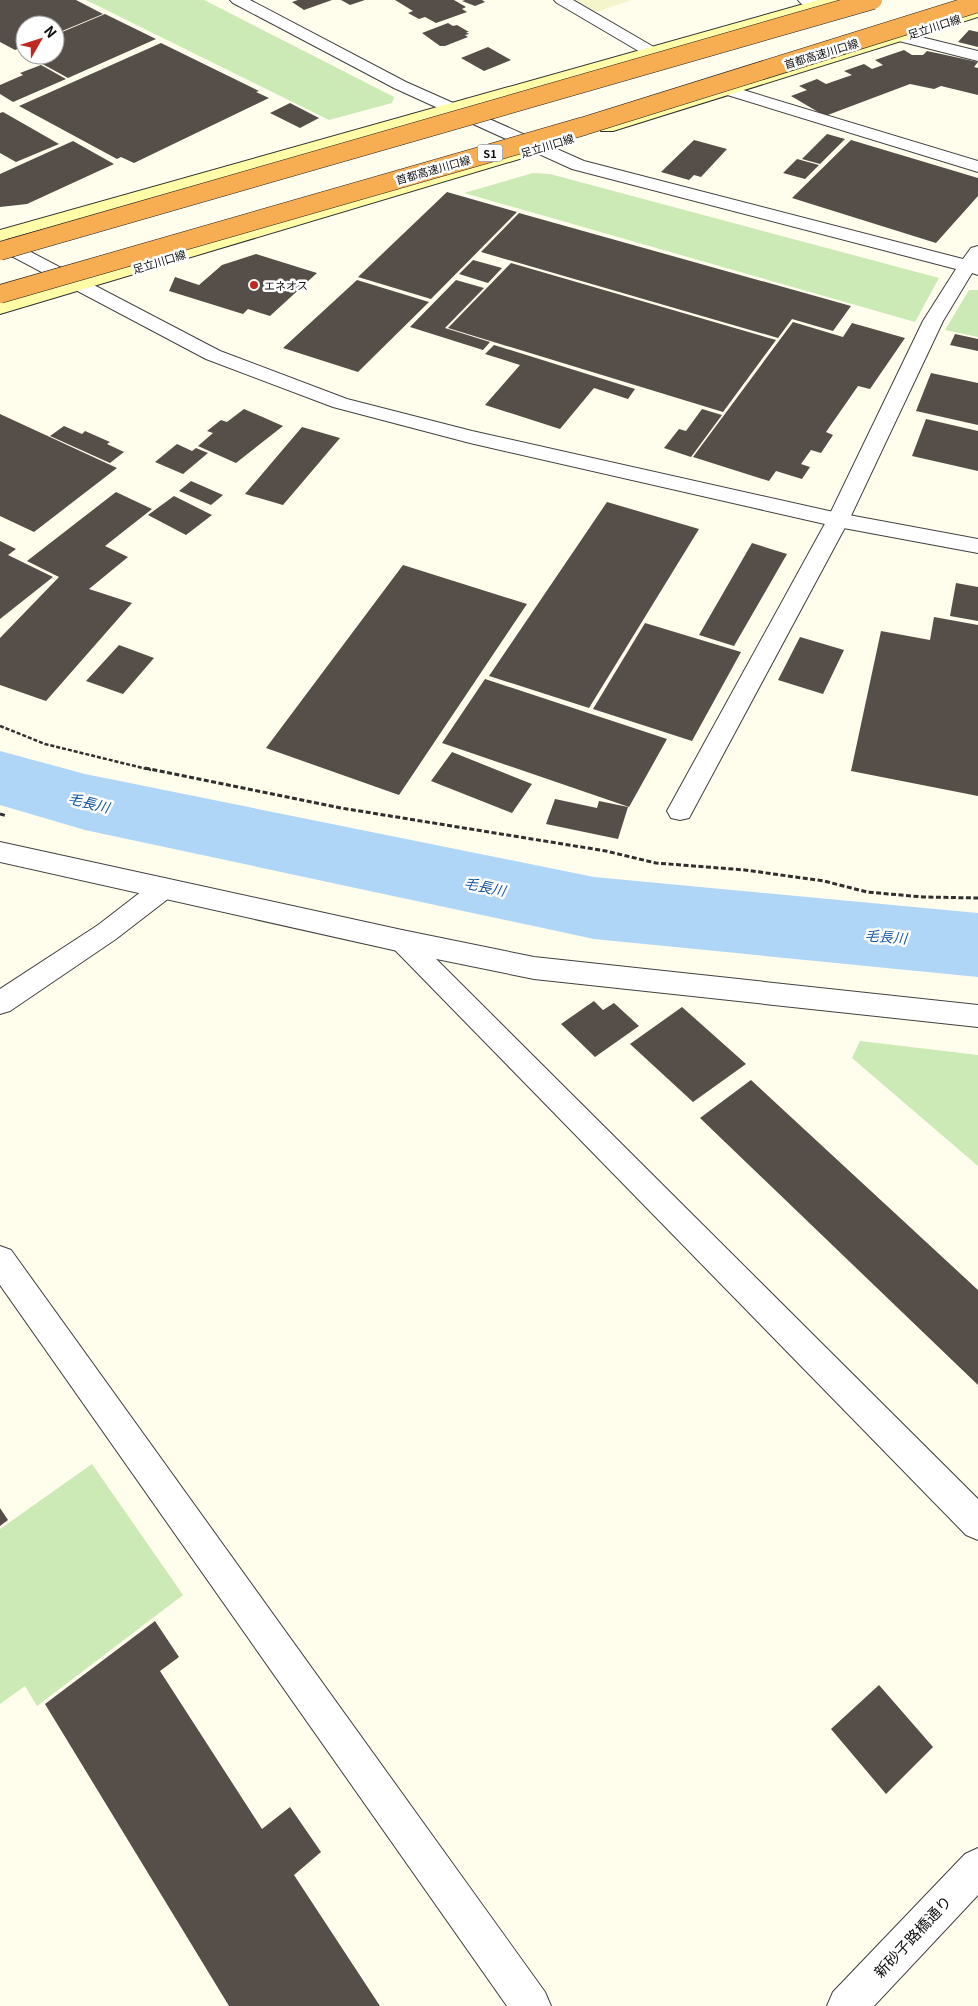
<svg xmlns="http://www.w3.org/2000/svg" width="978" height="2006" font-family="Georgia,'Noto Sans JP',serif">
  <rect width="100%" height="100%" fill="#fffdec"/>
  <!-- farmland -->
  <path fill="#f5f5cc" d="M576 0H631L596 12Z"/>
  <!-- green -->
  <path fill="#cceab5" d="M86 0H204L394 97 392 103 329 120Z
    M533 173 550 174 939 278 915 322 464 193Z
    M969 290H978V337L945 330Z
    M860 1041 978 1055V1166L852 1058Z
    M92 1464 183 1595 37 1706 25 1686 0 1704V1529Z"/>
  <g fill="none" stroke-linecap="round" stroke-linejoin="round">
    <!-- river -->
    <path fill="#b0d6f7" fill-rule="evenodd" d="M0 751 85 774 594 877 978 913V977L594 939 85 830 0 805Z"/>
  </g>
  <!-- building -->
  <path fill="#564f49" d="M0 0H76L103 14 55 34V25H25V46L15 50 0 42Z
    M298 0H332L304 10 292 2Z
    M341 0H365L350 5Z
    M395 0H454L466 7 462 9 467 12 436 23 425 17 419 19 408 13 413 11Z
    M465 0H482L485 2 475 6 462 1Z
    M105 14 156 39 68 78 28 56 55 55V35Z
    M448 23 453 26 457 25 469 32H466L469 34 465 35 468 37 445 46H440L422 33Z
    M969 30 978 32V47L958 42Z
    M161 43 259 91 256 92 269 98 134 163 121 157 117 159 19 106Z
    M488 47 511 60 484 71 461 58Z
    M904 50 912 55H923L927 51 978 62 974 67 978 68V95L941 86 934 89 910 84 825 116 791 96 807 90 799 86 817 79 826 84 852 75 844 71 864 64 872 69 883 65 875 60Z
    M41 65 66 79 13 102 0 94V85L23 75 20 73Z
    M290 103 319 118 300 128 270 113Z
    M3 112 59 144 16 162 0 153V113Z
    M827 134 845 139 820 164 802 159Z
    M694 140 727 149 701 177 694 175 689 180 661 172Z
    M851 140 978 178V196L936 243 792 198Z
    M73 141 114 164 27 204 0 207V174Z
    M797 159 819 165 805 179 783 173Z
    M447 192 517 212 431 299 358 277Z
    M519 213 851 306 833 331 792 319 778 338 481 252Z
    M256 254 317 273 270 316 248 309 243 314 169 291 175 277 199 285 222 265Z
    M473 260 502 268 488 283 459 274Z
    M511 263 776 340 723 412 448 328Z
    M357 280 429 302 358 372 283 348Z
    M456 280 484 288 445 328 490 342 483 350 410 327Z
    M793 322 843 337 852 323 905 338 870 389 858 386 826 432 833 435 821 453 811 450 801 464 810 467 802 479 776 471 769 481 693 457Z
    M955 334 978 339V351L950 345Z
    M494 345 635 389 628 399 594 388 560 429 485 405 520 365 485 354Z
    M931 373 978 383V425L916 411Z
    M244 409 283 426 236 463 198 446 213 433 207 431 221 420 227 422Z
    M702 409 722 415 691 457 664 448 679 429 686 431Z
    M0 414 117 468 34 532 0 516Z
    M926 419 978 431V471L912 456Z
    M64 426 82 434 85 431 110 442 107 444 124 452 110 463 50 436Z
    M302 427 340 438 283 505 245 494Z
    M177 444 192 451 196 448 208 453 183 474 155 462Z
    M191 481 223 495 211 505 179 491Z
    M116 492 152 509 105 546 128 557 89 589 132 603 46 701 0 685V638L59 577 27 561Z
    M174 496 212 515 186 535 148 515Z
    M607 502 699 529 589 708 489 676Z
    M0 541 16 549 8 555 53 577 0 619Z
    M752 543 787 554 734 646 699 635Z
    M403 565 527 604 399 795 266 748Z
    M956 583 978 587V621L950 616Z
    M934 617 978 625V796L851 771 881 631 930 640Z
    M645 623 741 652 692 741 593 709Z
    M800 637 844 650 823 694 778 680Z
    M119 645 154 658 123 694 86 681Z
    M485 679 667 739 629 807 442 743Z
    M452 752 532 784 512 813 431 781Z
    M555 799 597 808 599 801 628 807 618 839 546 824Z
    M594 1001 603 1010 614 1003 639 1026 595 1057 561 1024Z
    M682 1007 746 1064 693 1102 630 1044Z
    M751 1080 978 1290V1385L700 1118Z
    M0 1508 8 1520 0 1526Z
    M155 1621 179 1657 160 1671 262 1829 290 1807 321 1852 294 1875 380 2006H229L45 1704Z
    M879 1685 933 1747 886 1794 831 1729Z"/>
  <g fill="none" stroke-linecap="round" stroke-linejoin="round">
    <defs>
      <path id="minor" d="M230 0H250L406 82 584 161 963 259 971 248 978 246V275L972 273 943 321 849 520 689 818 680 820 671 818 667 811 827 520 923 321 956 269 572 169 394 88 233 3Z
        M554 0H573L659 50 661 53 659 56H647L557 3Z
        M798 0H817L824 6 821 9C813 11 803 7 798 0Z
        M901 32 978 51V61L895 40 893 37 895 34Z
        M730 86 978 161V172L724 94 722 91 724 88Z
        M0 842 402 930 534 957 978 1005V1027L534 979 402 952 0 862Z
        M0 1246 11 1250 545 1992 551 2006H507L0 1285Z"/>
      <path id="tertiary" d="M0 238 6 239 220 351 347 399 472 431 838 513 978 539V553L838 527 470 443 333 407 206 359 0 250Z
        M164 878 173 881 177 888 173 895 116 939 10 1011 0 1014V989L98 925 155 881Z
        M402 930 411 934 978 1499V1540L966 1535 393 948 389 941 393 934Z
        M978 1848V1895L874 2006H827L833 1992 965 1854Z"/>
      <path id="secondary" d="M818 0H843L840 3 461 113 0 241V230Z
        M978 7V17L613 131H601L599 127 601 123Z
        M547 140 553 141 556 145 553 149 0 314V302Z"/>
    </defs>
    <!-- minor casing -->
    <use href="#minor" stroke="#404040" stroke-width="2"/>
    <!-- tertiary casing -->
    <use href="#tertiary" stroke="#404040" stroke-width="2"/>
    <!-- secondary casing -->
    <use href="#secondary" stroke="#2f2f2f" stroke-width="2"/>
    <!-- path-far1 -->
    <path stroke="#2f2f2f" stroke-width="2.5" stroke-dasharray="4 2" stroke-linecap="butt" d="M0 726 45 744 151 770"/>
    <!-- path -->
    <path stroke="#2f2f2f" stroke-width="3" stroke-dasharray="5 2.5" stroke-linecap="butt" d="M145 768 341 808 606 851 656 863 745 870 824 881 867 892 923 897 978 898
      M0 814 7 816"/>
    <!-- minor -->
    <use href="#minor" fill="#fff" fill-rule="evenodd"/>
    <!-- tertiary -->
    <use href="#tertiary" fill="#fff" fill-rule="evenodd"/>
    <!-- secondary -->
    <use href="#secondary" fill="#fffda7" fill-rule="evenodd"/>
    <defs>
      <path id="motorway-bridge" d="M0 251 873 0
        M0 294 584 126 978 3"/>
    </defs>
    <!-- motorway-bridge casing -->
    <use href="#motorway-bridge" stroke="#1e1e1e" stroke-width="19" stroke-linecap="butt"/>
    <!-- motorway-bridge -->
    <use href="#motorway-bridge" stroke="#f7ad52" stroke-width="18"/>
  </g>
  <!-- markers -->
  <circle fill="#c02922" stroke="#fff" stroke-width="2" cx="254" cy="285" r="5"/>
  <g text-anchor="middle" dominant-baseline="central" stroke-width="5" stroke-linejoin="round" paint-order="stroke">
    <!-- far-street labels -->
    <g font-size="11" fill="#0d0d0d" stroke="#fff">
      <text transform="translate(934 26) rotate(-18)">足立川口線</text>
      <text transform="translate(821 53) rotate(-17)">首都高速川口線</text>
      <text transform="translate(547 145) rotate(-17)">足立川口線</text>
      <text transform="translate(433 169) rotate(-16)">首都高速川口線</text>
      <text transform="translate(159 261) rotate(-17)">足立川口線</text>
    </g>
    <!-- shield labels -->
    <rect fill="#fff" stroke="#565656" stroke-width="1" x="477.5" y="144.5" width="25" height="17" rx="4"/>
    <g font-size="11" font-weight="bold" fill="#0d0d0d">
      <text x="490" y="153">S1</text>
    </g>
    <!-- far-poi labels -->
    <g font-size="11" fill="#0d0d0d" stroke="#fff" text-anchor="start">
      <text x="264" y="285">エネオス</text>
    </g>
    <!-- water labels -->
    <g font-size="14" font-style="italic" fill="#1356a1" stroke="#fff">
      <text transform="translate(89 802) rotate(14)">毛長川</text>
      <text transform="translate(485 886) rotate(12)">毛長川</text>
      <text transform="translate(886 936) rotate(5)">毛長川</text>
    </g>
    <!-- near-street labels -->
    <g font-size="15" fill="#0d0d0d" stroke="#fff">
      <text transform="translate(912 1936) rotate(-47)">新砂子路橋通り</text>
    </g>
  </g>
  <!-- north arrow -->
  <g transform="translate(40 40) rotate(51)"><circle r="24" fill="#ffffff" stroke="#9e9e9e"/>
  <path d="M0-4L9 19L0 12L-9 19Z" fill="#c02922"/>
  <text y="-8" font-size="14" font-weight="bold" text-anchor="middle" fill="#0d0d0d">N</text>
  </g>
</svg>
